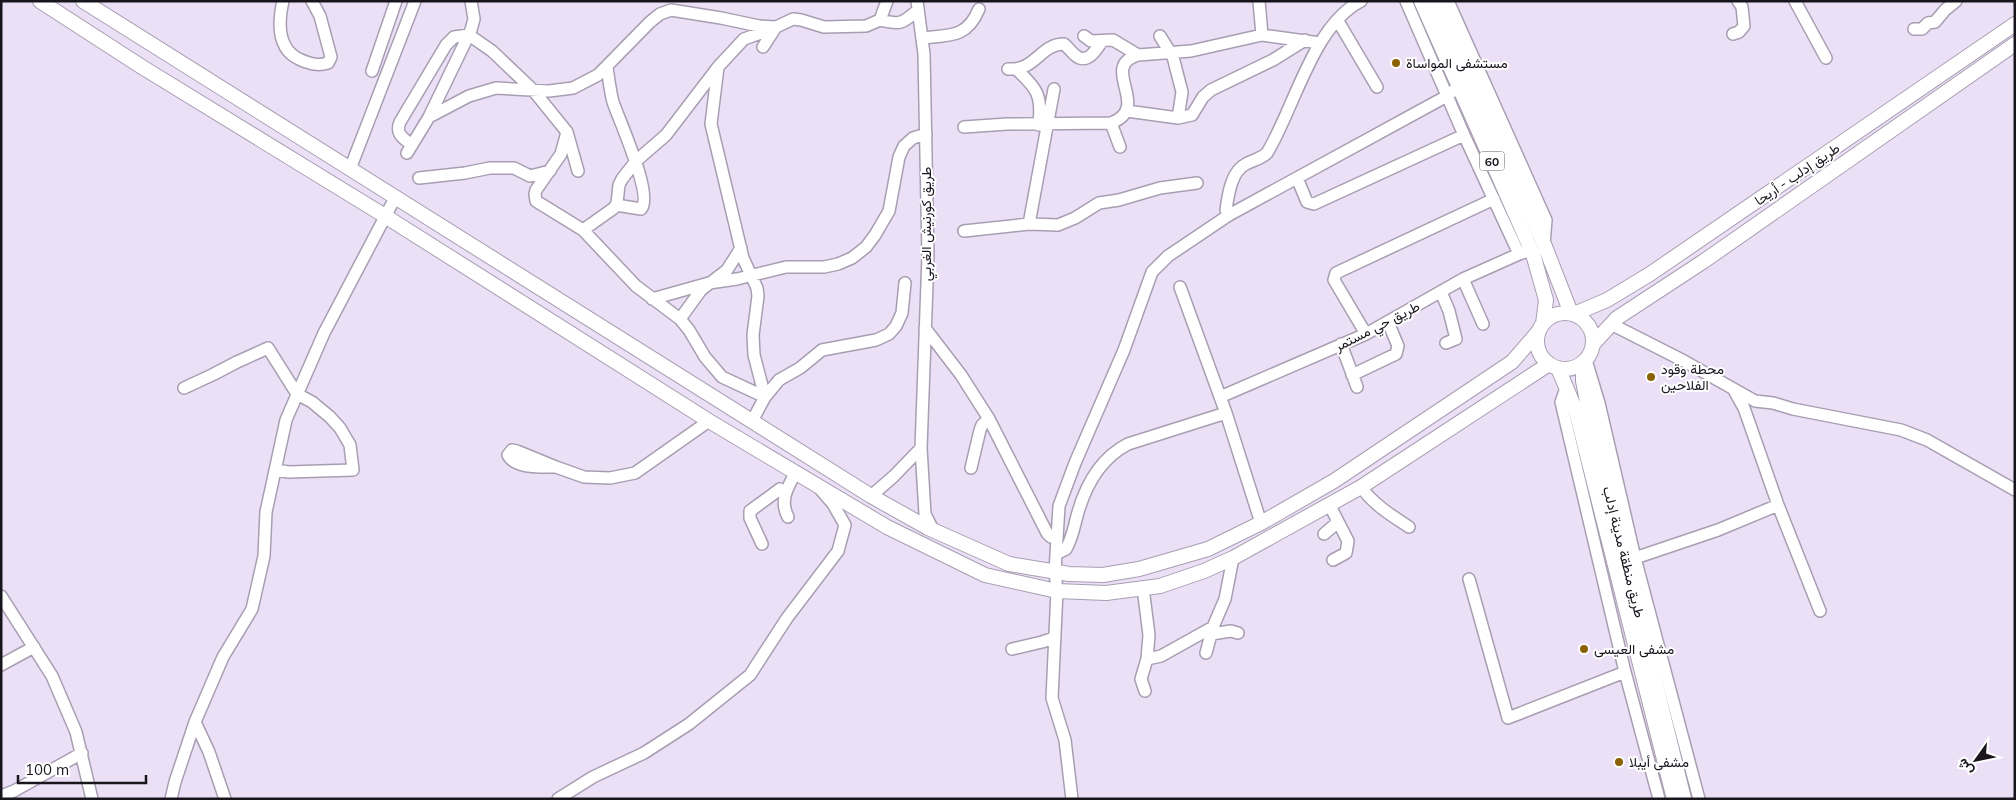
<svg xmlns="http://www.w3.org/2000/svg" width="2016" height="800" font-family="Mulish,Vazirmatn,sans-serif">
  <rect width="100%" height="100%" fill="#ebe0f6"/>
  <g fill="none" stroke-linecap="round" stroke-linejoin="round">
    <defs>
      <path id="minor" d="M283 1C278 23 277 50 301 60 311 64 318 66 328 63L331 57 320 16 312 1
        M917 1 924 54 928 256 921 448 925 514 933 530
        M1259 1 1262 35
        M1406 1 1464 135 1519 254
        M1448 1 1546 220 1544 244
        M1795 1 1826 58
        M880 20 887 1
        M1338 21 1377 87
        M1914 29H1922L1928 23 1935 22 1945 10 1956 1
        M1733 34 1739 32 1744 26 1742 7 1738 1
        M1084 36 1091 41 1113 40 1138 55
        M1160 36 1173 57 1182 92 1178 118
        M922 38C950 35 967 38 979 9
        M763 47 776 27 793 19 801 20 824 27 866 26 880 20C900 25 902 24 918 10
        M718 67 711 124 743 258 757 288 758 296 753 335 754 355 765 397
        M607 68C609 79 610 91 613 102 619 120 654 196 641 209L616 205
        M1008 69C1036 71 1040 44 1064 44 1069 48 1071 52 1075 55 1087 66 1097 49 1102 41
        M1016 69C1038 89 1042 96 1039 125
        M372 71 396 1
        M1127 111 1178 118 1192 115 1203 97 1211 90 1273 60 1305 40
        M429 117 469 96 496 88 549 91 573 88 598 75 650 22 660 14 671 10 721 18 759 26 776 27
        M1111 123 1120 147
        M964 127 1007 124 1111 123C1153 107 1098 67 1138 55L1191 51 1262 35 1320 43
        M567 132 561 154 536 190 535 194 536 201 583 230 636 286 680 319 689 330 705 357 722 377 765 397
        M412 145C403 138 395 134 400 122L446 45 454 37 469 35 492 51 533 90 567 132 578 171
        M407 153 429 117 471 30 474 19 471 1
        M350 169 415 1
        M419 178 465 173 490 168H514L530 176 550 171
        M1297 178 1307 202 1314 204 1464 135
        M1229 215 1226 210C1228 196 1231 171 1246 164 1253 160 1261 159 1267 153 1294 109 1313 25 1361 1
        M1029 224 1054 89
        M583 230 614 208 617 203 619 185 622 179 636 161 666 135 718 67 744 39 772 29
        M964 231 1029 224 1058 225 1075 218 1099 203 1119 200 1160 188 1197 183
        M1463 279 1483 324
        M1180 287 1226 413 1261 523
        M1441 292 1449 311 1456 339 1446 343
        M652 299 709 283 737 279 786 267H824L838 264 852 258 866 247 875 235 889 211 899 157 904 146 913 138 926 134
        M680 319 701 290 727 270 741 248
        M1611 324 1684 361 1755 401 1773 403 1793 409 1901 430 1927 440 2015 490
        M925 328 961 375 989 419 1047 533 1051 537 1057 538
        M1366 334 1334 280 1336 273 1494 199
        M1341 344 1357 387
        M1586 360 1599 403 1635 558 1699 799
        M1352 375 1396 354 1398 346 1388 322
        M184 388 212 375 237 362 268 348 297 394 312 402 330 417 340 428 350 445 353 470 289 472 275 470
        M1566 388 1561 402 1625 672 1659 799
        M1735 392 1744 408 1778 505 1820 611
        M1220 397 1366 334 1463 279 1519 254 1531 250
        M752 421 765 397 779 380 800 368 822 350 876 340 889 334 896 326 902 313 905 283
        M512 450 517 451 556 467C542 467 515 469 508 455Z
        M556 467 584 477 610 478 635 473 709 421
        M971 468 980 430 982 425 989 419
        M1361 487C1374 505 1391 515 1409 527
        M871 496 894 476 921 448
        M1330 506 1348 541 1346 553 1333 560
        M788 517C779 500 788 487 796 472
        M1324 534 1338 522
        M762 544 750 518V511L780 489 784 493
        M1056 554 1066 549C1072 539 1074 527 1077 516 1085 486 1099 459 1128 444L1226 413
        M1635 558 1718 530 1778 505
        M1469 579 1508 718 1625 672
        M1143 588 1149 635 1147 659 1141 679 1145 691
        M1 596 52 676 76 732 92 799
        M1211 634 1231 631 1238 633
        M1012 649 1042 642 1054 638
        M1206 653 1213 627 1225 599 1233 558
        M1147 659 1161 656 1213 627
        M1 665 34 647
        M195 722 209 752 225 799
        M1 796 14 791 82 753
        M171 799 175 782 195 722 223 657 252 609 264 556 266 512 286 420 324 333 395 198
        M558 799 593 777 644 753 689 724 750 675 787 618 838 551 845 525 833 504 820 489
        M1072 799 1065 740 1052 698 1057 591 1055 571 1059 506 1075 463 1124 350 1152 272 1168 256 1229 215 1447 96 1459 86"/>
      <path id="major" d="M40 1 142 67 385 216 709 421 887 527 985 575 1057 591 1106 593 1160 586 1204 571 1233 558 1361 487 1549 364
        M83 1 871 496 928 528 1009 564 1069 574 1103 575 1139 569 1208 549 1261 523 1334 481 1512 362 1538 332
        M1421 1 1533 254 1546 300 1543 324
        M1435 1 1544 244 1571 313
        M1537 341a28 28 0 1 1 56 0a28 28 0 1 1-56 0Z
        M1574 314 1607 300 1650 274 2015 24
        M1594 343 1617 318 1704 261 2015 44
        M1583 363V381L1588 407 1684 799
        M1558 368 1576 411 1674 799"/>
    </defs>
    <!-- minor casing -->
    <use href="#minor" stroke="#a89eb2" stroke-width="14"/>
    <!-- major casing -->
    <use href="#major" stroke="#a89eb2" stroke-width="16"/>
    <!-- minor -->
    <use href="#minor" stroke="#fff" stroke-width="11"/>
    <!-- major -->
    <use href="#major" stroke="#fff" stroke-width="14"/>
  </g>
  <!-- markers -->
  <g fill="#8a6201" stroke="#fff" stroke-width="2">
    <circle cx="1396" cy="63" r="5"/>
    <circle cx="1651" cy="377" r="5"/>
    <circle cx="1584" cy="649" r="5"/>
    <circle cx="1619" cy="762" r="5"/>
  </g>
  <g text-anchor="middle" dominant-baseline="central" stroke-width="4" stroke-linejoin="round" paint-order="stroke">
    <!-- shield labels -->
    <rect fill="#fff" stroke="#5e5b61" stroke-width="1" x="1479.5" y="151.5" width="25" height="19" rx="4"/>
    <g font-size="12" font-weight="bold" fill="#19151d">
      <text x="1492" y="161">60</text>
    </g>
    <!-- poi labels -->
    <g font-size="14" fill="#19151d" stroke="#fff" text-anchor="start">
      <text x="1406" y="63">مستشفى المواساة</text>
      <text x="1661" y="369">محطة وقود<tspan x="1661" dy="16">الفلاحين</tspan></text>
      <text x="1594" y="649">مشفى العيسى</text>
      <text x="1629" y="762">مشفى أيبلا</text>
    </g>
    <!-- street labels -->
    <g font-size="14" fill="#19151d" stroke="#fff">
      <text transform="translate(1797 174) rotate(-34)">طريق إدلب - أريحا</text>
      <text transform="translate(926 224) rotate(-90)">طريق كورنيش الغربي</text>
      <text transform="translate(1377 326) rotate(-27)">طريق حي مستمر</text>
      <text transform="translate(1624 552) rotate(76)">طريق منطقة مدينة إدلب</text>
    </g>
  </g>
  <!-- border -->
  <rect width="2016" height="800" fill="none" stroke="#19151d" stroke-width="5"/>
  <!-- north arrow -->
  <g transform="translate(1976 760) rotate(237)" stroke="#ffffff" stroke-width="4" paint-order="stroke">
  <path d="M0-4L9 19L0 12L-9 19Z" fill="#19151d"/>
  <text y="-8" font-size="14" font-weight="bold" text-anchor="middle" fill="#19151d">ش</text>
  </g>
  <!-- scale -->
  <path d="M18 775v8h128v-8" fill="none" stroke="#19151d" stroke-width="2.5"/>
  <text x="25" y="775" font-size="15" fill="#19151d" stroke="#ffffff" stroke-width="4" paint-order="stroke">100 m</text>
</svg>
